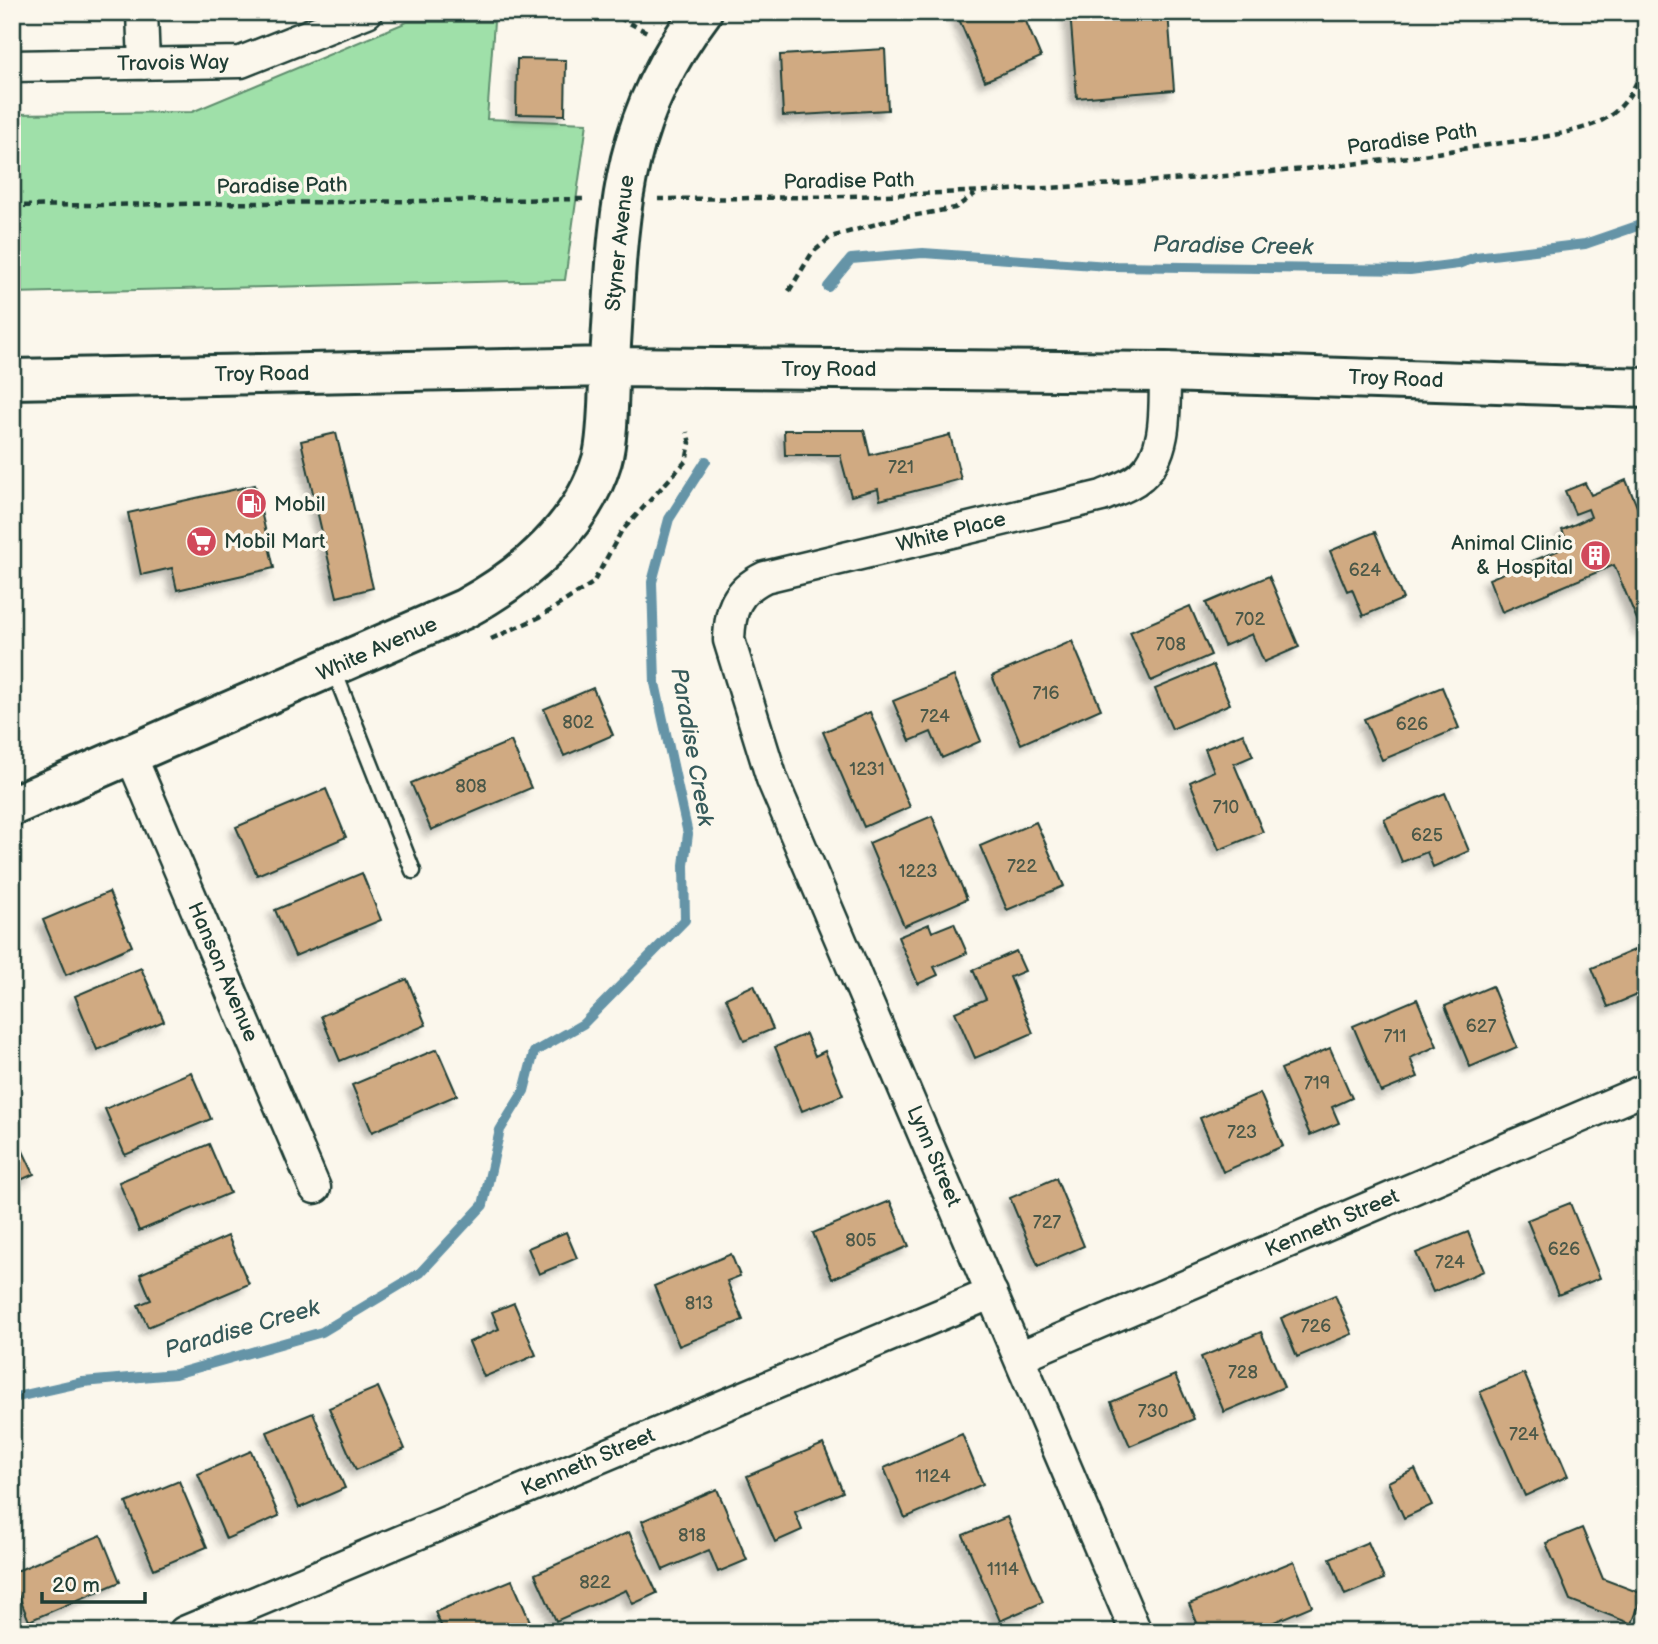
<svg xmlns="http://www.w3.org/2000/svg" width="1658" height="1644" font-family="'Balsamiq Sans',sans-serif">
  <defs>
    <filter id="shadow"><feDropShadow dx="-6" dy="6" stdDeviation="3.5" flood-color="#0004"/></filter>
  </defs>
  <rect width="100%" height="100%" fill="#fbf7ec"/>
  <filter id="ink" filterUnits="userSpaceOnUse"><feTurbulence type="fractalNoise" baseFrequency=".0143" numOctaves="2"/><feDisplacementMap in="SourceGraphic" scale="14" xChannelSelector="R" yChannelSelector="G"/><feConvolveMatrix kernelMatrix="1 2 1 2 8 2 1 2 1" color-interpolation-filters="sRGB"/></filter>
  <g filter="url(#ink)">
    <!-- green -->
    <path fill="#9fe0a9" stroke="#5f8e6e" stroke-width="2" d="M407 22H494L487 119 587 123 565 280 12 293V114L192 112Z"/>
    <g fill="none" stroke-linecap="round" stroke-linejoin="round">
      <!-- stream -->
      <path stroke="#6594a7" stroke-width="10" d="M828 287 851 259 923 253 1109 266 1410 270 1458 264 1476 257 1585 244 1646 223
        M12 1398 83 1382 175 1374 322 1332 420 1273 483 1205 500 1130 524 1091 534 1052 583 1024 685 920 684 865 688 834 655 683 652 582 669 519 706 461"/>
    </g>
    <!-- building -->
    <path fill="#d0aa82" stroke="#1f3d34" stroke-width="2" filter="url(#shadow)" d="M956 12H1022L1041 57 985 81Z
      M1070 12H1168L1174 90 1077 98Z
      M885 49 888 110 783 116 780 55Z
      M517 59 566 60 565 115 516 114Z
      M784 430H864L870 455 950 435 961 479 880 500 878 489 851 496 840 455H785Z
      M336 433 373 588 337 597 301 441Z
      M1626 480 1646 528V626L1641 629 1614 565 1502 612 1489 579 1569 546 1562 530 1591 517 1588 509 1575 514 1565 491 1585 483 1591 495Z
      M255 485 274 568 177 590 172 568 141 575 128 513Z
      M1375 532 1403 599 1363 616 1352 589 1347 591 1330 551Z
      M1269 576 1299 647 1264 662 1252 634 1224 646 1206 603Z
      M1190 606 1211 655 1151 681 1130 632Z
      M1072 641 1101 709 1021 744 992 676Z
      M1213 665 1230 704 1172 729 1155 689Z
      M954 676 981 741 942 758 931 732 910 741 893 701Z
      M1442 687 1459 728 1382 760 1364 719Z
      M593 688 613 735 564 756 544 709Z
      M870 712 910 807 864 827 823 732Z
      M1243 733 1253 756 1234 764 1263 832 1219 850 1190 782 1214 771 1205 749Z
      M511 741 531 788 431 830 411 783Z
      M326 789 346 837 257 875 236 827Z
      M1445 793 1469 851 1433 867 1427 852 1402 862 1384 819Z
      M932 816 967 899 904 926 869 843Z
      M1036 822 1064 886 1007 910 980 846Z
      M362 873 381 920 295 956 275 910Z
      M109 892 132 946 66 975 43 920Z
      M954 923 967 953 934 967 938 975 918 984 898 937 929 924 932 932Z
      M1646 945V991L1608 1007 1592 968Z
      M1016 951 1025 971 1010 977 1033 1033 975 1058 955 1012 986 999 973 970Z
      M141 968 164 1021 97 1050 75 996Z
      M407 979 426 1025 340 1061 321 1016Z
      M754 985 773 1029 744 1041 726 998Z
      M1492 986 1517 1047 1470 1067 1445 1006Z
      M1417 999 1437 1046 1410 1058 1418 1077 1381 1092 1353 1026Z
      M806 1034 815 1056 825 1051 843 1095 802 1111 775 1047Z
      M1330 1048 1352 1098 1332 1107 1339 1123 1310 1135 1281 1069Z
      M437 1049 457 1095 372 1132 352 1085Z
      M191 1072 211 1119 125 1155 105 1109Z
      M1260 1093 1283 1146 1223 1172 1200 1118Z
      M12 1128 34 1174 12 1184Z
      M209 1144 230 1193 139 1231 119 1182Z
      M1056 1178 1084 1246 1038 1266 1010 1198Z
      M890 1201 909 1246 832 1279 813 1233Z
      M1570 1203 1600 1278 1558 1295 1527 1220Z
      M566 1232 577 1258 539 1274 528 1248Z
      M1468 1232 1484 1271 1433 1292 1416 1253Z
      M228 1236 249 1284 148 1327 138 1305 151 1300 140 1274Z
      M731 1254 740 1276 727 1281 743 1320 679 1346 654 1286Z
      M1335 1295 1352 1334 1297 1357 1281 1318Z
      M514 1303 536 1355 484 1377 469 1342 499 1329 492 1312Z
      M1261 1332 1284 1387 1224 1412 1201 1357Z
      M1524 1373 1568 1476 1525 1496 1480 1392Z
      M1175 1375 1194 1419 1130 1446 1111 1402Z
      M378 1387 405 1449 356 1470 329 1408Z
      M313 1413 345 1488 299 1508 267 1432Z
      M962 1434 983 1484 905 1518 884 1468Z
      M823 1444 843 1492 795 1512 802 1530 775 1542 747 1476Z
      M251 1451 279 1516 226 1539 198 1474Z
      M1415 1469 1432 1505 1404 1518 1388 1482Z
      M179 1481 207 1547 154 1569 126 1503Z
      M717 1489 747 1560 718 1572 709 1550 663 1570 642 1521Z
      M1007 1517 1043 1602 1000 1621 963 1535Z
      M1582 1528 1603 1579 1643 1594 1632 1624 1570 1600 1546 1543Z
      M629 1532 657 1593 633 1604 626 1590 556 1621 535 1574Z
      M101 1535 120 1582 29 1621 12 1580V1573Z
      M1368 1542 1384 1579 1345 1595 1330 1558Z
      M1294 1561 1312 1606 1250 1632H1201L1189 1604Z
      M512 1580 532 1626 519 1632H444L435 1612Z"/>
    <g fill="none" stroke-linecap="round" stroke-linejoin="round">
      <defs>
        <path id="lane" d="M333 668 413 871"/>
        <path id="street" d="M142 12 144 64
          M12 66 241 62 367 12
          M131 756 315 1188
          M1019 1357 1646 1089
          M184 1632 992 1293
          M1136 1632 772 779 729 640C730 609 736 591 765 577L1102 496C1115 490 1130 486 1141 476 1169 452 1164 405 1165 372"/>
        <path id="secondary" d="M12 379 609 367 1165 372 1646 388
          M12 806 464 609C523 577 582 527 602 460 609 435 608 388 610 360 619 223 615 127 702 12"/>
      </defs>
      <!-- lane casing -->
      <use href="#lane" stroke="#1f3d34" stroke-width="19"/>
      <!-- street casing -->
      <use href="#street" stroke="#1f3d34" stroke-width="35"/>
      <!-- secondary casing -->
      <use href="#secondary" stroke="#1f3d34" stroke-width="44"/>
      <!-- path -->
      <path stroke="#1f3d34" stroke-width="4.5" stroke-dasharray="7 5" stroke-linecap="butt" d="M608 12 647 32
        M658 199C829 198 1000 193 1171 180 1267 173 1362 165 1456 150 1493 143 1571 137 1601 121 1628 107 1636 85 1646 59
        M12 206 586 199
        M789 291 812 253 831 237 890 220 955 208 975 194
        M491 639 540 617 593 583 621 532 686 461 690 443 687 432"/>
      <!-- lane -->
      <use href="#lane" stroke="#fbf7ec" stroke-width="14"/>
      <!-- street -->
      <use href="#street" stroke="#fbf7ec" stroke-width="30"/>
      <!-- secondary -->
      <use href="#secondary" stroke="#fbf7ec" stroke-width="38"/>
    </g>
  </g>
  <!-- icons -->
  <defs>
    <symbol id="fuel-disc" viewBox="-11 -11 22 22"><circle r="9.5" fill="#d1495b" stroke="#fbf7ec"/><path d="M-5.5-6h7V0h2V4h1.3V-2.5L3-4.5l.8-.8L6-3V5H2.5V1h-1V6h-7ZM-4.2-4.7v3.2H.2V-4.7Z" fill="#fff"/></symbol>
    <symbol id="supermarket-disc" viewBox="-11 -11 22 22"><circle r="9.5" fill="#d1495b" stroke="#fbf7ec"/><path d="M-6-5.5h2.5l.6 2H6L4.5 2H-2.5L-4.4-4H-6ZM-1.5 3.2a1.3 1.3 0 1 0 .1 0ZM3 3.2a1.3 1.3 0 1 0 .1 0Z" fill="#fff"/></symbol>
    <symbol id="building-disc" viewBox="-11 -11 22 22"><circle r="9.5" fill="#d1495b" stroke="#fbf7ec"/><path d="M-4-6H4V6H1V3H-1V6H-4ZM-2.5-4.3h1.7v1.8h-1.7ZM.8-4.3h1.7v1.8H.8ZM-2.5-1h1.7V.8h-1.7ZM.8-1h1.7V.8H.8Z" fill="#fff"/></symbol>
  </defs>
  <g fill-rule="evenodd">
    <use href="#fuel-disc" x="234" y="486" width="35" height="35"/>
    <use href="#supermarket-disc" x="184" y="524" width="35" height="35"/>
    <use href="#building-disc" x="1578" y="538" width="35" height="35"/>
  </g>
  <g text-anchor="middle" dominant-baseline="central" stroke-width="7" stroke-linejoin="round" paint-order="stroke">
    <!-- number labels -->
    <g font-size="18" fill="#4b5848">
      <text x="901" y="467">721</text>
      <text x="1365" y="570">624</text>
      <text x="1250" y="619">702</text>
      <text x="1171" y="644">708</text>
      <text x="1046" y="693">716</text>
      <text x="935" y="716">724</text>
      <text x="578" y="722">802</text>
      <text x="1412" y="724">626</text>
      <text x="867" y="769">1231</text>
      <text x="471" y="786">808</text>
      <text x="1226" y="807">710</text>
      <text x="1427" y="835">625</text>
      <text x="1022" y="866">722</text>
      <text x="918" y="871">1223</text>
      <text x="1481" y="1026">627</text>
      <text x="1395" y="1036">711</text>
      <text x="1317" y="1083">719</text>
      <text x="1242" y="1132">723</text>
      <text x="1047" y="1222">727</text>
      <text x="861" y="1240">805</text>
      <text x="1564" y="1249">626</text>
      <text x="1450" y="1262">724</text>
      <text x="699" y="1303">813</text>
      <text x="1316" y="1326">726</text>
      <text x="1243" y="1372">728</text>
      <text x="1153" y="1411">730</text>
      <text x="1524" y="1434">724</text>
      <text x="933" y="1476">1124</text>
      <text x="692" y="1535">818</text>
      <text x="1003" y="1569">1114</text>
      <text x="595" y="1582">822</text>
    </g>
    <!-- street labels -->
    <g font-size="21" fill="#1f3d34" stroke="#fbf7ec">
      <text transform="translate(173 63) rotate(-1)">Travois Way</text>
      <text transform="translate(1412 139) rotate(-8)">Paradise Path</text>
      <text transform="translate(849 181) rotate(-1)">Paradise Path</text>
      <text transform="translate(282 186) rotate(-1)">Paradise Path</text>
      <text transform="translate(620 243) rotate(-84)">Styner Avenue</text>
      <text x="829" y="369">Troy Road</text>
      <text transform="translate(262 374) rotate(-1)">Troy Road</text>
      <text transform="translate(1396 379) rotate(2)">Troy Road</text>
      <text transform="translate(951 532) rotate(-14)">White Place</text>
      <text transform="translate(377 649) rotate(-24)">White Avenue</text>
      <text transform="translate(223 972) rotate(67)">Hanson Avenue</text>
      <text transform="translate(934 1156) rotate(67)">Lynn Street</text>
      <text transform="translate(1332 1223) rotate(-23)">Kenneth Street</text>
      <text transform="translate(588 1462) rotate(-23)">Kenneth Street</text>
    </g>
    <!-- poi labels -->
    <g font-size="21" fill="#1f3d34" stroke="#fbf7ec" text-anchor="start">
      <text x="274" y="504">Mobil</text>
      <text x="224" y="541">Mobil Mart</text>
      <text x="1573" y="543" text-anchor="end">Animal Clinic<tspan x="1573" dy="24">&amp; Hospital</tspan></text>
    </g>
    <!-- water labels -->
    <g font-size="23" font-style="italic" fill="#365a5a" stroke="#fbf7ec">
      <text transform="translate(1233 246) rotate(1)">Paradise Creek</text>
      <text transform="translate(692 747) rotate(80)">Paradise Creek</text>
      <text transform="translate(242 1329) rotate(-16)">Paradise Creek</text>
    </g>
  </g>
  <!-- margin -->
  <rect width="1658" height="1644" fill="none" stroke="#fbf7ec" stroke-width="42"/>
  <rect x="21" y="21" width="1616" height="1602" fill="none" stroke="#1f3d34" stroke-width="2.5" filter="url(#ink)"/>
  <!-- scale -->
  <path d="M42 1592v10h103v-10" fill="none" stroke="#1f3d34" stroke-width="3.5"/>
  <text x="52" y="1592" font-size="21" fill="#1f3d34" stroke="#fbf7ec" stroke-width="5" paint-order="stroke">20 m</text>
</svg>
